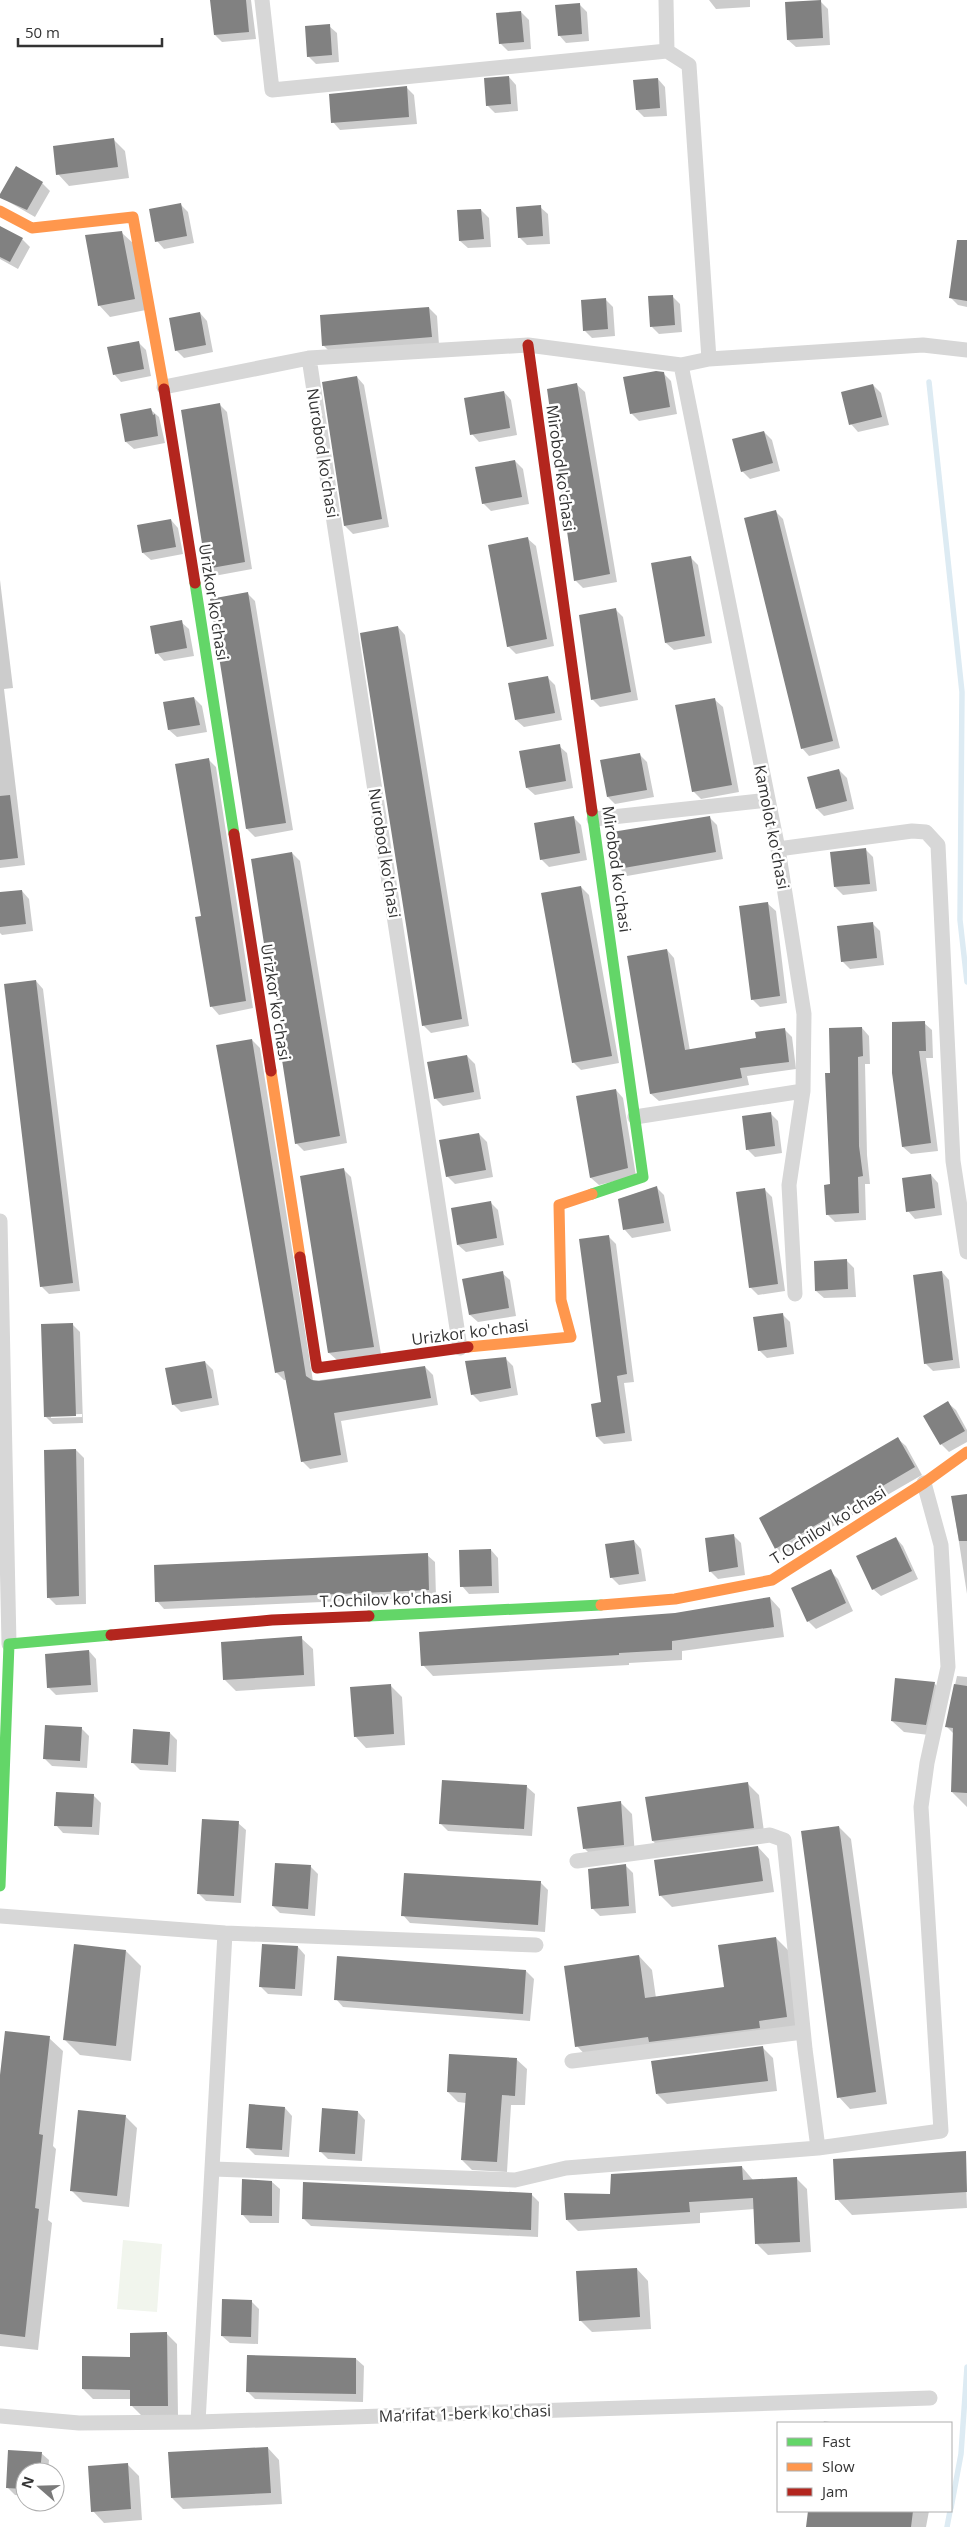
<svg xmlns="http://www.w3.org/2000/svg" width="967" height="2527" font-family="'Open Sans',sans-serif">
  <rect width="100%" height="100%" fill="#fff"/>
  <!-- green -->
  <path fill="#f1f5ed" d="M123 2240 162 2244 157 2312 117 2309Z"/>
  <!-- shadow -->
  <path fill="#0003" fill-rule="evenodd" d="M211 0H251L256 39 222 42 215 35Z
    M709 0H750V7L716 9Z
    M820 1 828 9 830 45 796 47 788 40Z
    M580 5 587 12 589 41 566 43 559 35Z
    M521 12 529 20 531 49 508 51 500 43Z
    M329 26 337 33 339 62 316 64 308 56Z
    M509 77 516 85 518 111 495 113 487 105Z
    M658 79 665 87 667 116 644 117 637 110Z
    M407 88 414 95 417 124 340 130 333 122Z
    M114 140 125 151 129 178 69 186 58 174Z
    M17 168 42 183 50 191 35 217 9 202 1 195Z
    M180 204 188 212 194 243 164 249 157 241Z
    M540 207 548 214 550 244 527 245 519 237Z
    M481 210 489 218 491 247 468 248 460 241Z
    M0 227 22 239 30 247 18 269 0 259Z
    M122 233 134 244 146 310 110 317 99 305Z
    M967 267V307L958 305 951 298Z
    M672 296 680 304 682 332 659 334 652 327Z
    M605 299 613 307 615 336 592 338 584 330Z
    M429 308 437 316 439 345 331 353 323 345Z
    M200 313 207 321 213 352 184 358 176 350Z
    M138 342 146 350 151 376 121 382 114 374Z
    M663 373 671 381 677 414 639 421 631 413Z
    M357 377 364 385 389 527 353 534 345 526 324 383Z
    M577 385 585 392 617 582 583 588 575 580Z
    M873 385 881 393 889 425 858 432 851 424Z
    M504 392 511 400 517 435 479 442 472 434Z
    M219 404 227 412 252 569 214 576 207 568Z
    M151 410 159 417 165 443 134 449 126 442Z
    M764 432 772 440 780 471 750 479 742 471Z
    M515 461 523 469 529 504 491 511 483 503Z
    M775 511 783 519 840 748 809 756 802 748Z
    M171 520 178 528 183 554 151 560 143 553Z
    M528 539 536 546 554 646 516 654 508 646Z
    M690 557 698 565 712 643 674 650 666 643Z
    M0 580 13 688 4 689 25 865 0 868Z
    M248 594 255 601 293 830 255 837 247 829 212 600Z
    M615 609 623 617 638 700 600 707 592 699Z
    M181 622 189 629 194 656 164 661 157 653Z
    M398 627 405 635 469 1026 431 1033 423 1025Z
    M548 678 555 685 562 720 524 727 516 720Z
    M194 698 202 706 207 732 177 737 169 730Z
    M715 700 723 707 739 792 701 799 693 791Z
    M559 746 567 753 573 788 535 795 527 788Z
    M640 755 647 762 654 797 615 804 608 797Z
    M208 759 216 767 253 1008 219 1015 212 1007 196 918 203 917Z
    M839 770 847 778 854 809 824 816 817 809Z
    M573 817 581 825 587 860 549 867 541 859Z
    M709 817 717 825 723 859 627 876 619 868Z
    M865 849 873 857 877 891 843 895 835 887Z
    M292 853 300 861 347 1143 304 1151 296 1143 284 1034 279 1001 274 996Z
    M581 887 589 895 619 1063 581 1070 573 1062Z
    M22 891 29 899 33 931 2 935 0 933V893Z
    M768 904 776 911 787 1003 760 1007 752 999Z
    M873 924 880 931 884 965 850 969 842 961Z
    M667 950 674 958 690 1051 758 1039 784 1029 792 1037 796 1069 747 1076 749 1085 659 1101 651 1094Z
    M36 981 43 989 80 1291 49 1294 41 1286Z
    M924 1023 932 1030 933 1058H926L938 1151 911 1154 903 1147 893 1072Z
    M862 1028 869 1036 870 1064H865L867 1155 870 1184H865L866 1220 835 1222 827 1214 831 1186V1074Z
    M252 1040 260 1048 313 1381 425 1367 433 1375 438 1405 341 1421 348 1462 310 1469 302 1461 287 1380H284L276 1372Z
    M467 1056 475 1064 481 1099 443 1106 435 1098Z
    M616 1090 623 1098 636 1176 599 1185 591 1178 577 1097Z
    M770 1113 778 1121 782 1153 755 1157 747 1149Z
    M479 1134 487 1142 493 1177 455 1184 447 1176Z
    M343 1169 351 1177 381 1354 337 1360 329 1353Z
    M931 1175 938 1183 942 1215 915 1219 908 1211Z
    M657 1188 664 1195 671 1231 632 1238 625 1230 619 1200Z
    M765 1190 772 1197 785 1291 758 1295 750 1287Z
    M490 1202 498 1210 504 1245 466 1252 458 1245Z
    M608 1236 616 1244 634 1382 624 1383 632 1441 604 1444 597 1437 603 1403Z
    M847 1261 854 1268 856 1297 824 1298 816 1291Z
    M942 1272 949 1280 960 1368 933 1371 925 1363Z
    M502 1273 510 1280 516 1316 478 1322 470 1315 464 1280Z
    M782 1314 790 1322 794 1354 767 1358 759 1350Z
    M72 1324 80 1332 83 1423 53 1424 45 1416ZM82 1414V1417L51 1418V1415Z
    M505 1358 513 1366 518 1395 480 1402 472 1394Z
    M205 1362 213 1370 219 1405 181 1412 173 1404Z
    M948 1403 956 1410 967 1430V1442L949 1452 941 1444 925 1416Z
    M898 1439 906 1446 922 1475 783 1555 776 1548Z
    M76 1450 84 1458 86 1604 56 1605 48 1597Z
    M967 1495V1594L952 1497Z
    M733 1535 741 1543 745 1575 718 1579 710 1571Z
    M896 1538 903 1546 918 1579 881 1596 873 1589Z
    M634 1541 641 1549 646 1581 619 1585 611 1577Z
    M491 1550 498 1558 499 1593 469 1594 462 1586Z
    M427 1555 435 1562 436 1597 164 1609 157 1601Z
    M830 1571 838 1579 853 1611 816 1629 808 1621Z
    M770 1598 780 1609 784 1637 682 1651V1660L629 1663V1665L433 1676 423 1665 675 1614Z
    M301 1638 313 1649 315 1686 236 1691 224 1679Z
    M89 1651 96 1659 98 1692 56 1695 48 1687Z
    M957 1676 967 1677V1807L952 1792 954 1734 946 1726Z
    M934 1683 946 1695 937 1736 904 1732 892 1721Z
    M390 1685 402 1697 405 1745 366 1748 355 1736Z
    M81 1728 89 1736 87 1768 52 1766 44 1758Z
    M170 1733 177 1740 176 1772 140 1770 132 1762Z
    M443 1782 527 1787 535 1794 532 1836 448 1831 440 1823Z
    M747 1783 759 1795 765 1839 664 1853 653 1841Z
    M93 1795 101 1803 99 1835 63 1833 56 1825Z
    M620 1802 632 1814 635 1856 596 1860 584 1848Z
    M238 1823 246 1830 241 1903 206 1901 198 1893Z
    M839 1827 851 1839 887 2104 850 2109 839 2097Z
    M758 1847 769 1859 774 1892 672 1907 660 1895Z
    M625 1865 633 1873 636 1913 600 1916 592 1908Z
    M310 1866 318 1874 315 1916 280 1913 273 1906Z
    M540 1882 548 1890 545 1932 410 1923 403 1915Z
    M776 1938 790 1952 800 2030 590 2060 577 2046 639 1956 652 1970 656 1998 726 1988Z
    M298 1947 305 1955 302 1996 268 1994 260 1986Z
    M126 1951 141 1966 131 2061 80 2055 65 2040Z
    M526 1971 534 1979 530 2021 343 2007 336 1999Z
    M49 2038 63 2051 53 2146 56 2149 48 2220 52 2223 38 2350 0 2346V2087Z
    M763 2048 773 2058 777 2091 667 2104 657 2094Z
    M516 2059 527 2069 525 2105H511L507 2172 472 2170 462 2160 466 2103 458 2102 448 2092Z
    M285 2108 292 2116 289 2157 255 2155 247 2147Z
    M358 2112 365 2120 362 2161 328 2159 320 2151Z
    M125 2116 137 2128 129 2207 83 2202 71 2190Z
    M965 2153 967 2208 852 2215 837 2199Z
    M742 2167 753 2180 796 2178 807 2189 811 2252 768 2255 757 2244 755 2209 700 2213V2223L578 2231 567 2220 611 2196Z
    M272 2182 280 2189 279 2223H250L243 2215Z
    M531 2194 539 2202 538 2237 311 2226 303 2218Z
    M637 2269 648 2281 651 2329 592 2332 580 2320Z
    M251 2301 259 2309 258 2344 230 2343 222 2336Z
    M167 2334 177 2344 178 2416H142L132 2406V2399H93L83 2389Z
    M356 2359 364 2366 363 2402 255 2399 248 2392Z
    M824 2421 837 2423H823Z
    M268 2448 279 2460 282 2504 183 2509 172 2498Z
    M41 2453 49 2460 48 2472H25V2496L15 2495 7 2487Z
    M127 2464 139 2476 142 2520 104 2523 93 2511Z
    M810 2511H929L926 2527H807Z"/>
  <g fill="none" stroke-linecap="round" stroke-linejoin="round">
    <!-- stream -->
    <path stroke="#ddebf3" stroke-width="5.5" d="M929 382 962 692 960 920 967 982
      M951 2508 961 2454 967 2367
      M947 2527 950 2511"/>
  </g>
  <!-- building -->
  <path fill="#818181" d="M210 0H246L249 32 214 35Z
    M821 0 823 38 787 40 785 2Z
    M580 3 582 34 558 36 555 5Z
    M521 11 524 42 499 44 496 13Z
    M330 24 332 55 307 57 305 26Z
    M509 76 511 104 486 106 484 78Z
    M658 78 660 108 636 110 633 80Z
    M407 86 409 117 331 123 329 94Z
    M114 138 118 167 56 175 53 146Z
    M16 166 43 182 27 210 0 198V194Z
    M181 203 187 236 155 242 149 209Z
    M541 205 543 236 518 238 516 207Z
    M481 209 484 239 459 241 457 210Z
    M0 226 23 238 10 262 0 257Z
    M122 231 135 299 98 306 85 235Z
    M957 240H967V301L949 298Z
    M673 295 675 325 650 327 648 296Z
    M606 298 608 329 583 331 581 300Z
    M429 307 432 337 322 346 320 315Z
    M200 312 206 345 175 351 169 318Z
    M139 341 144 369 113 375 107 347Z
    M656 371 664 372 670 407 630 414 623 377Z
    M357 376 382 519 344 526 322 382Z
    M577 383 610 574 574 581 547 389Z
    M873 384 882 417 849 425 841 392Z
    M504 391 510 428 470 435 464 398Z
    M220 403 245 562 206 569 181 410Z
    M151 408 153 415 155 414 158 436 125 442 120 414Z
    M764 431 773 463 741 472 732 439Z
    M515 460 522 497 482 504 475 467Z
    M776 510 833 741 801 749 744 518Z
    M171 519 176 547 142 553 137 525Z
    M528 537 547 639 507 647 488 545Z
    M691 556 705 636 665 643 651 563Z
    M248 592 286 823 246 829 210 599Z
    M616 608 631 692 591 700 579 615Z
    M182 620 187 648 155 654 150 626Z
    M398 626 462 1019 422 1026 360 633Z
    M548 676 555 713 515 720 508 683Z
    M194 697 200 725 168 730 163 702Z
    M715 698 732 785 692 792 675 705Z
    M560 744 566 781 526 788 519 751Z
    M640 753 647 790 607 797 600 760Z
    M209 758 246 1001 210 1007 195 917 201 916 175 764Z
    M839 769 847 801 816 809 807 777Z
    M10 795 18 858 0 860V796Z
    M574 816 580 853 540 860 534 823Z
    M710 816 716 852 618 869 612 832Z
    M866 848 870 884 834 887 830 852Z
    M292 852 340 1136 295 1144 278 1034 283 1033 276 996H272L251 859Z
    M581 886 612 1056 572 1063 541 893Z
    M22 890 26 924 0 927V892Z
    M768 902 780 996 751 1000 739 906Z
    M873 922 877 958 841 962 837 926Z
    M667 949 685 1050 756 1038 755 1032 785 1028 789 1062 740 1068 742 1078 650 1094 627 956Z
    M36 980 73 1283 40 1287 4 984Z
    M925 1021 926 1051H919L931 1143 902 1147 892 1073V1022Z
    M862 1027 863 1056 858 1057 859 1146 863 1176 858 1177 859 1213 826 1215 824 1185 830 1184 825 1073H830L829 1028Z
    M252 1039 306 1376 312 1380 319 1381 425 1366 431 1398 334 1413 341 1455 301 1462 284 1371 275 1373 216 1045Z
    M467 1055 474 1092 434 1099 427 1062Z
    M616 1089 628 1168 590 1178 576 1096Z
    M771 1112 775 1146 746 1150 742 1116Z
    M479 1133 486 1170 446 1177 439 1140Z
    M344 1168 374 1347 328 1353 300 1176Z
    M931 1174 935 1208 906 1212 902 1178Z
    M657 1186 664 1223 623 1230 618 1199Z
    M765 1188 778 1284 749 1288 736 1192Z
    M491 1201 497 1238 457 1245 451 1208Z
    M609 1235 627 1374 617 1376 625 1433 596 1437 591 1404 601 1402 579 1239Z
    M847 1259 848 1289 815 1291 814 1261Z
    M503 1271 509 1308 469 1315 462 1279Z
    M942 1271 953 1360 924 1364 913 1275Z
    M783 1313 787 1347 758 1351 753 1317Z
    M73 1323 76 1416 44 1417 41 1324Z
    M506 1357 511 1388 471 1395 465 1361Z
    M205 1361 212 1398 172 1405 165 1368Z
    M948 1401 965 1431 940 1445 923 1416Z
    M898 1437 915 1467 775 1549 759 1518Z
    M76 1449 79 1596 47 1598 44 1450Z
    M967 1494V1541H959L951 1496Z
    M734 1534 738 1567 709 1572 705 1538Z
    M896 1537 912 1571 872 1590 856 1556Z
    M634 1540 639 1574 610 1578 605 1544Z
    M491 1549 492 1586 460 1587 459 1550Z
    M428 1553 429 1590 155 1602 154 1565Z
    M831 1569 846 1603 807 1622 791 1588Z
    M770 1597 774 1627 672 1641V1650L619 1653V1655L421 1666 419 1632 675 1613Z
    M302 1636 304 1675 223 1680 221 1642Z
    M89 1650 91 1685 47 1688 45 1654Z
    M895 1678 935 1682 926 1725 891 1721Z
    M391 1684 394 1734 354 1737 350 1687Z
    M954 1684 967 1686V1793L951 1792 953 1728 945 1727Z
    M45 1725 82 1727 80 1761 43 1759Z
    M133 1729 170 1732 168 1765 131 1763Z
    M442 1780 527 1785 524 1829 439 1824Z
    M748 1782 754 1828 652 1841 645 1797Z
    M56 1792 94 1794 92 1827 54 1826Z
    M621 1801 624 1845 583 1849 577 1807Z
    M202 1819 239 1821 234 1896 197 1894Z
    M839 1826 876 2092 837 2098 801 1831Z
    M758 1846 763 1881 659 1896 654 1860Z
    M275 1863 311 1865 308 1909 272 1906Z
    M626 1864 629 1906 591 1909 588 1869Z
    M404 1873 541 1881 538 1925 401 1916Z
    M776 1937 787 2017 759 2021 760 2028 649 2042 648 2037 575 2047 564 1966 639 1955 645 1998 724 1987 718 1945Z
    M74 1944 126 1950 116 2046 63 2040Z
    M262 1944 298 1946 295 1989 259 1987Z
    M337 1956 526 1970 523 2014 334 2000Z
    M5 2031 50 2036 39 2134 43 2135 35 2208 39 2209 25 2337 0 2334V2075Z
    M763 2046 768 2081 656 2094 651 2061Z
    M449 2054 517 2058 515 2096 502 2095 497 2162 461 2160 466 2093 447 2092Z
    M249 2104 285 2107 282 2150 246 2148Z
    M322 2108 358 2111 355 2154 319 2152Z
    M78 2110 126 2115 117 2196 70 2191Z
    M966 2151 967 2192 835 2200 833 2159Z
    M742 2166 743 2180 797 2177 800 2242 755 2244 753 2198 689 2202 690 2212 566 2220 564 2193 610 2194 611 2174Z
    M242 2179 272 2181V2216L241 2215Z
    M303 2182 532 2193 531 2230 302 2219Z
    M637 2268 640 2317 579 2321 576 2271Z
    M222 2299 252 2300 251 2337 221 2336Z
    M167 2332 168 2406H130V2390L82 2389V2356L130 2357V2333Z
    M247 2355 356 2358V2394L246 2392Z
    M268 2447 271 2493 171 2498 168 2452Z
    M8 2450 42 2452 40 2472H25V2489L6 2488Z
    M128 2463 131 2509 91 2512 88 2466Z
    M808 2511H913L911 2527H806Z"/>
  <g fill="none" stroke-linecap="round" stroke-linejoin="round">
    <!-- street -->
    <path stroke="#d7d7d7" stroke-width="15" d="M262 0 272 90 667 51
      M666 0 667 51 689 65 709 359
      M309 358 460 1348
      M681 365 778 849 804 1014 803 1091 789 1185 795 1294
      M164 387 309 358 528 345 681 365 709 359 923 345 967 350
      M594 819 768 800
      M778 849 912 831 926 832 938 845 953 1161 967 1252
      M635 1117 803 1091
      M0 1221 9 1644
      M577 1861 770 1835 784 1840 805 2049 818 2148
      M0 1916 225 1933 536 1945
      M572 2061 803 2032
      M213 2169 515 2180 566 2168 818 2148 941 2131 921 1807 927 1763 948 1667 941 1545 924 1483
      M0 2416 79 2423 198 2422 930 2398
      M198 2422 225 1933"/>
    <!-- fast -->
    <path stroke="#63d668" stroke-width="11" d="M195 583 234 834
      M592 1194 643 1177 592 811
      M369 1616 601 1605
      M0 1886 9 1644 111 1635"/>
    <!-- slow -->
    <path stroke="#ff974d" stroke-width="11" d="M0 211 32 228 133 217 164 389
      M271 1071 300 1257
      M468 1347 571 1337 561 1300 559 1205 592 1194
      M601 1605 675 1599 772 1580 924 1483 967 1452"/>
    <!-- jam -->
    <path stroke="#b3261e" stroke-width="11" d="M528 345 592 811
      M164 389 195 583
      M234 834 271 1071
      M300 1257 317 1368 468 1347
      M111 1635 272 1620 369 1616"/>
  </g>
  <g text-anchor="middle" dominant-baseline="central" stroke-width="5" stroke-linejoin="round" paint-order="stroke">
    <!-- street labels -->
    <g font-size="16" fill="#333" stroke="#fff">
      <text transform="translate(323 453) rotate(81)">Nurobod ko'chasi</text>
      <text transform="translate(561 468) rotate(82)">Mirobod ko'chasi</text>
      <text transform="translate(214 602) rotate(81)">Urizkor ko'chasi</text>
      <text transform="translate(772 827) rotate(79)">Kamolot ko'chasi</text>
      <text transform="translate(385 853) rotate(81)">Nurobod ko'chasi</text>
      <text transform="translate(617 869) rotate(82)">Mirobod ko'chasi</text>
      <text transform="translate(276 1002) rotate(81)">Urizkor ko'chasi</text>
      <text transform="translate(470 1332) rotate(-7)">Urizkor ko'chasi</text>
      <text transform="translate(828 1525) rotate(-32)">T.Ochilov ko'chasi</text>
      <text transform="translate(386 1599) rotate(-2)">T.Ochilov ko'chasi</text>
      <text transform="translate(465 2413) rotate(-2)">Ma’rifat 1-berk ko'chasi</text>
    </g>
  </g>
  <!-- legend -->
  <rect x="777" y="2422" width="175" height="90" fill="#ffffff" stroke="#adadad"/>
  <rect x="787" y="2438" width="25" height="8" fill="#63d668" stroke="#adadad"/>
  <text x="822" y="2447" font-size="15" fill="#333333">Fast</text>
  <rect x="787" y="2463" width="25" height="8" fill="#ff974d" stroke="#adadad"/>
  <text x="822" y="2472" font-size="15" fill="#333333">Slow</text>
  <rect x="787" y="2488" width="25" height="8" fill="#b3261e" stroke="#adadad"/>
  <text x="822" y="2497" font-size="15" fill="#333333">Jam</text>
  <!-- north arrow -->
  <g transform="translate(40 2487) rotate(290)"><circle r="24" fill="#ffffff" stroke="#adadad"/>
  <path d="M0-4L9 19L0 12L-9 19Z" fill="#7a7a7a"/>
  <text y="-8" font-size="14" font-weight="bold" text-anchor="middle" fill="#333333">N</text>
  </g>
  <!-- scale -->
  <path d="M18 38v8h144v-8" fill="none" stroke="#333333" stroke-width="2.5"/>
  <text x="25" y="38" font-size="15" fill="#333333" stroke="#ffffff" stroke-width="4" paint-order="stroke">50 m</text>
</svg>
